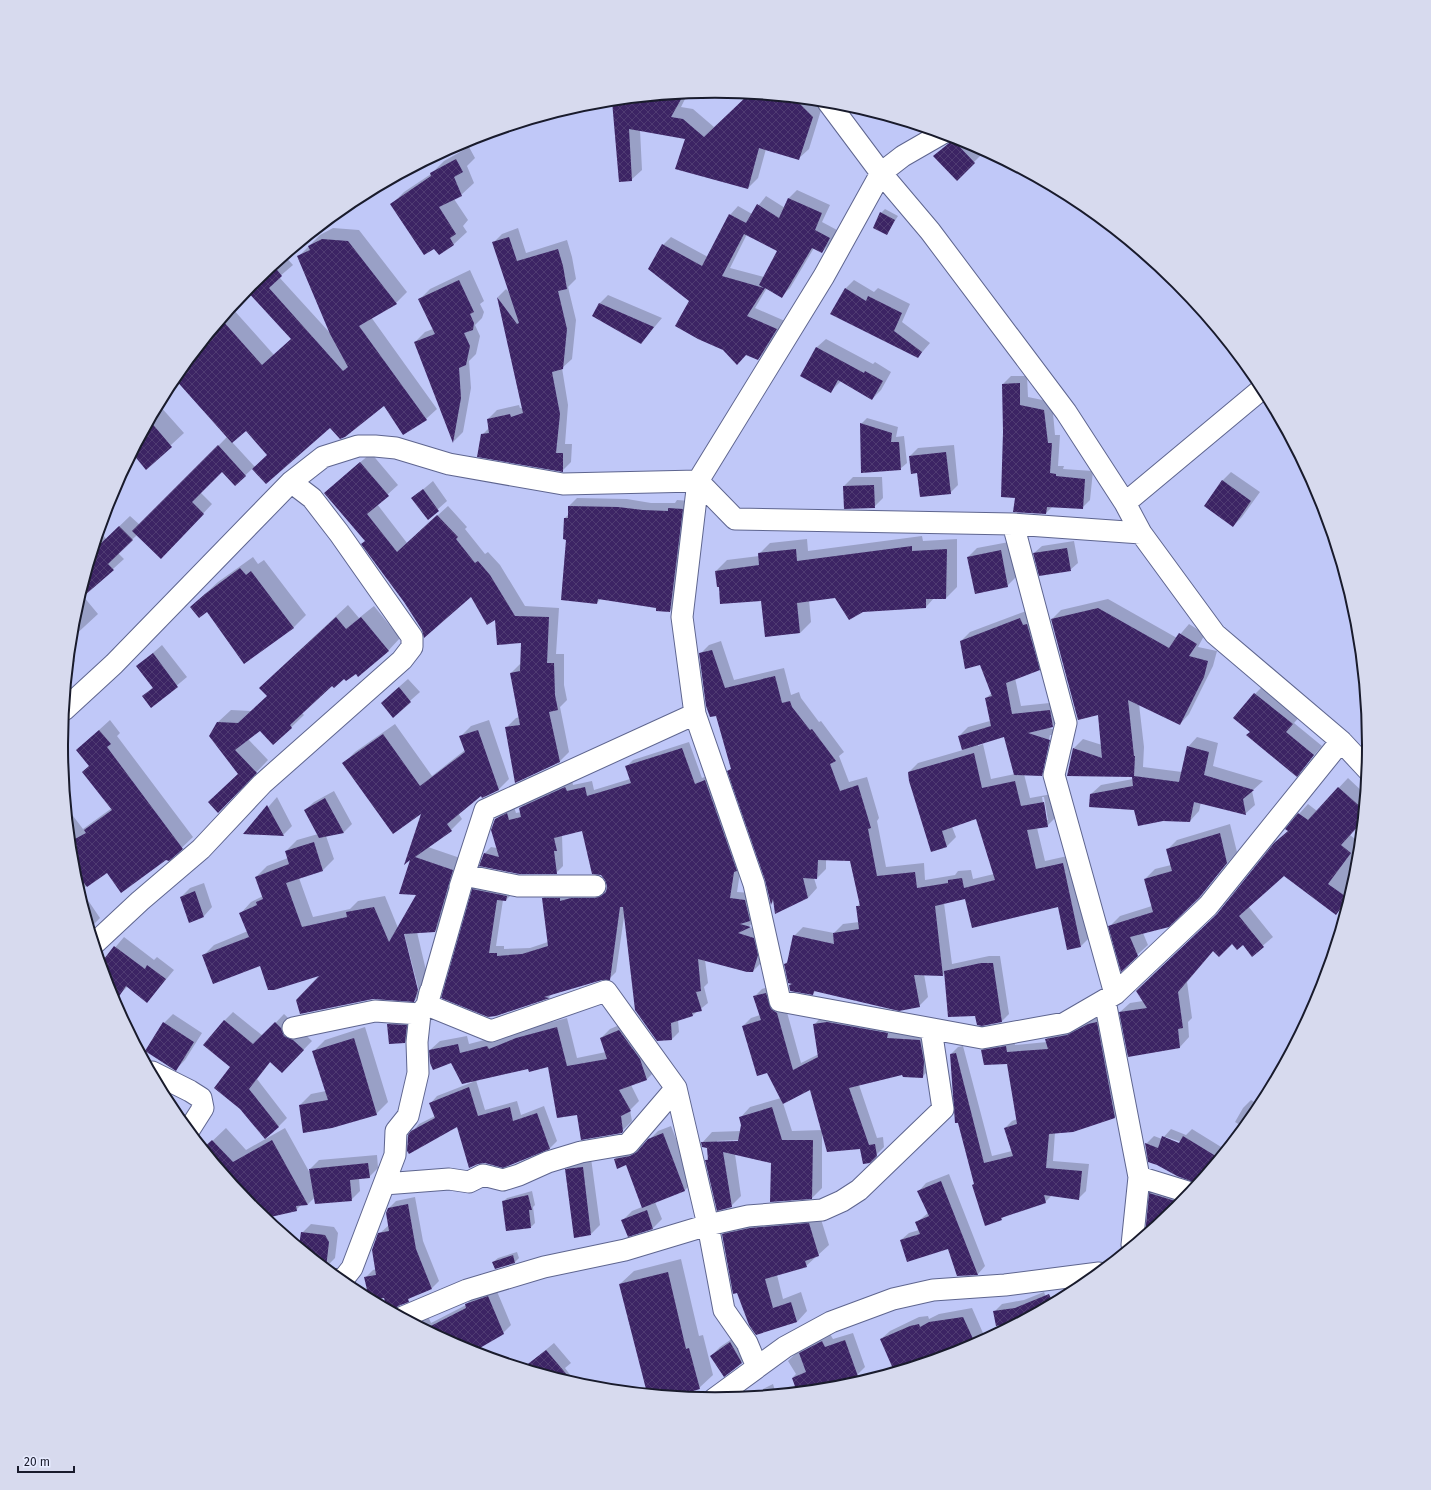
<svg xmlns="http://www.w3.org/2000/svg" width="1431" height="1490" font-family="'Fira Sans',sans-serif">
  <defs>
    <pattern id="building-cross-hatch" width="8" height="8" patternUnits="userSpaceOnUse"><rect width="8" height="8" fill="#3c2464"/><path d="M0 0l8 8M0 8l8-8" fill="none" stroke="#4f3b72"/></pattern>
  </defs>
  <rect width="100%" height="100%" fill="#c0c8f8"/>
  <!-- shadow -->
  <path fill="#0003" fill-rule="evenodd" d="M688 93 681 107 693 109 714 127 750 94 816 100 822 107 809 149 798 159 766 149 758 178 748 188 686 138 640 130 642 170 631 180 620 181 613 101Z
    M956 137 967 141 981 155 957 179 934 156Z
    M469 147 475 158 467 166 474 183 461 195 454 199 468 220 463 226 467 232 454 244 439 254 392 204 404 192 431 174 444 161Z
    M797 190 830 205 822 222 837 230 830 244 822 252 814 248 790 288 782 296 767 288 755 308 785 321 766 351 758 359 690 301 663 245 671 237 708 257 730 215 738 206 752 214 766 196 785 208 789 198ZM747 234 779 251 764 277 730 268Z
    M885 209 898 216 887 233 881 213Z
    M333 228 359 230 407 292 396 303 371 317 437 409 426 419 384 404 330 426 266 483 253 468 235 485 222 470 200 492 212 504 170 549 137 535 118 553 124 559 83 596 98 614 72 638 74 617 100 531 106 539 130 516 140 525 227 437 174 378 232 308 274 355 292 338 247 289 253 282 285 256 293 265 279 277 330 333 298 257 320 235ZM246 429 268 455 255 467 232 442Z
    M518 228 526 253 567 240 572 257 576 279 568 287 576 320 572 359 562 368 568 405 565 444H572L571 462 562 471 482 435 489 428 488 419 497 410 519 405 520 408H522L498 297 506 289 510 293 493 243 502 234Z
    M470 270 484 301 480 304 484 312 482 318 475 325 480 336 476 354 469 361 471 388 463 432 454 441 415 342 425 332 433 329 420 299 430 289Z
    M854 280 874 292 878 288 910 304 902 322 930 343 918 357 845 289Z
    M608 295 662 318 641 343 599 304Z
    M1217 330 1222 336 1220 337Z
    M826 339 873 364 875 362 891 372 881 390 872 399 841 381 831 391 802 375 817 347Z
    M1011 376H1027L1028 397 1052 402 1055 435H1060L1058 466H1064L1063 469 1093 471 1090 500 1082 508 1052 507 1046 513 1016 497 1004 432 1003 384Z
    M159 405 184 433 146 468 133 453Z
    M867 418 898 427 896 437 904 436 907 463 900 469 861 424Z
    M954 445 958 485 950 493 917 472 910 456 918 448Z
    M371 453 398 485 377 504 407 543 448 506 467 527 465 529 485 554 488 552 500 565 525 606 559 608 556 654H564V685L567 700 560 707 569 752 559 762 506 728 516 718 520 717 511 673 521 663 522 642 471 596 423 630 366 541 325 493Z
    M1231 472 1260 492 1242 517 1233 526 1222 481Z
    M853 477H882L883 498 874 507 844 486Z
    M433 481 447 501 428 518 413 498Z
    M577 498 627 499 651 503H675L677 500 690 501 678 603 670 611 658 607 601 598 597 603 567 539 565 518 569 514V506Z
    M922 536 923 541 957 539V587L946 598H934L926 607 836 597 809 600 811 622 800 633 766 636 762 600 720 586 716 571 727 560 759 556V554L770 543 807 539 808 551Z
    M1074 541 1078 563 1070 570 1034 553 1042 546Z
    M1009 542 1016 577 1007 586 968 557 977 548Z
    M253 557 258 564 264 560 306 615 294 627 244 663 207 610 191 607 218 582Z
    M1108 599 1177 638 1189 624 1205 634 1198 647 1217 651 1213 666 1189 714 1180 724 1139 704 1144 747 1143 767 1182 772 1188 747 1197 737 1218 743 1213 766 1263 781 1252 791 1255 805 1245 814 1201 802 1199 811 1190 821 1135 809 1091 794 1101 785 1133 779V776L1074 748 1083 739 1102 745 1099 714 1052 619 1061 610Z
    M348 605 359 618 374 606 400 638 388 651 356 672 333 685 302 713 304 715 274 744 261 729 248 739 268 760 230 800 221 790 239 773 218 722 231 710 251 711 268 696 272 676Z
    M1029 610 1048 660 1039 669 1015 678 1021 706 1059 702 1061 717 1052 726 1046 727 1058 731 1051 766 1042 775 1024 774 1030 798 1052 794 1056 817 1047 826 1037 828 1045 861 1072 855 1090 937 1081 946 1058 905 966 898 944 903 952 964 989 956H1000L1009 1014 1002 1021 976 1015 946 972 943 975 924 974 928 997 919 1006 816 990 813 994 790 986 792 983 785 964 789 960 794 936 803 927 834 933 843 924 859 922 857 907 860 903 850 860 826 859V869L817 878H814L817 888 808 898 774 901 772 903 766 880 729 771 732 768 700 654 709 645 721 641 734 680 784 668 791 695 799 692 801 698 819 722 821 721 844 752 839 756 849 782 867 777 879 818 877 821 886 867 924 863 925 880 955 875 958 871 971 870 973 879 994 874 977 818 952 827 956 837 947 846 932 850 909 772 918 763 963 750 959 736 968 727 990 721 986 698 992 693 981 664 961 641 970 632ZM1050 735H1052L1045 767H1043ZM1005 736 1015 774 991 779 983 744 978 746V744ZM1042 797H1044L1048 820H1046Z
    M162 645 187 677 151 707 143 697 153 687 138 666Z
    M70 655 75 661 69 667Z
    M408 679 420 692 393 716 391 694Z
    M1263 686 1301 715 1294 723 1322 746 1297 775 1251 732 1255 694Z
    M110 720 120 733 117 736 193 837 169 860 166 859 107 871 81 890 100 918 90 928 74 872 67 808 83 829 112 808 83 772 90 765 77 750Z
    M489 720 509 779 498 790 482 795 458 813 462 819 451 830 428 847 463 859 446 920 435 931 417 932 428 979 425 989 414 1001 323 974 203 956 214 945 248 931 241 913 251 902 263 896 256 877 267 866 288 858 286 851 297 840 318 834 305 810 314 802 334 791 352 824 344 832 326 836 334 859 323 870 299 878 313 917 350 909 358 901 385 896 398 928 418 894 412 858 423 812 344 763 355 752 395 724 432 776 465 750 460 737 471 726ZM402 929H403L419 991H417Z
    M689 742 702 778 712 774 741 866 737 892 752 893 756 920 748 927 760 931 764 948 760 964 753 971 705 960 708 983 704 987 708 1003 693 1015 678 1020 679 1032 672 1039 624 917 616 972 609 979H602L553 993 549 997 496 1015 473 890 480 882 513 893 506 900H503L496 946H504V949L530 948 548 942 543 898 550 891H603L607 890 608 886 583 830 562 835 563 866 556 873 484 854 491 847 497 848 496 819 503 812 514 807 516 813 521 812 520 808 527 801 572 780 573 785 592 781 594 790 630 779 626 767 633 760Z
    M1348 778 1365 794 1362 821 1350 835 1360 843 1354 851 1359 854 1357 873 1348 904 1346 903 1336 913 1284 875 1248 906 1273 937 1252 955 1243 943 1232 942 1214 950 1187 982 1192 1018 1188 1022 1189 1037 1180 1047 1120 1012 1130 1003 1143 1001 1289 830 1299 814 1308 804 1317 811Z
    M277 797 292 826 283 835 245 834Z
    M1230 824 1237 852 1198 897 1143 933 1148 945 1137 955 1110 926 1120 916 1152 906 1145 879 1155 869 1171 865 1167 850 1177 840Z
    M204 883 212 907 204 916 181 897 190 888Z
    M124 937 154 960 157 957 174 970 147 1002 128 986 118 996 109 989 101 964Z
    M774 985 785 1005 801 1063 819 1054 814 1025 822 1016 928 1032 930 1069 922 1077 903 1074 859 1085 877 1138 883 1137 884 1147 869 1162 861 1148 822 1133V1188L812 1198 772 1163 735 1154 741 1196 731 1206 706 1160 708 1158V1148L702 1143 712 1132 741 1131 742 1125 740 1118 750 1107 781 1098 743 1026 751 1018 760 1015 754 997 762 989ZM811 1089 822 1130 792 1131 783 1103ZM743 1140V1142L717 1143V1141Z
    M233 1012 263 1036 284 1014 312 1041 282 1072 271 1061 257 1079 287 1118 278 1127 232 1067 224 1021Z
    M173 1014 202 1033 185 1060 176 1069 164 1023Z
    M397 1015 415 1017 414 1033 405 1042 388 1024Z
    M1104 1015 1122 1110 1115 1117 1072 1131 1055 1132 1053 1161 1089 1164 1086 1191 1078 1199 1052 1195 1045 1202 1005 1216 1001 1219 975 1184 951 1054 958 1047 963 1046 992 1156 1012 1151 1005 1128 1012 1121 1017 1119 1008 1063 982 1050 990 1043 1014 1039 1015 1045 1047 1042 1046 1040 1053 1032Z
    M567 1018 577 1058 606 1052 601 1038 610 1029 629 1021 656 1070 647 1079 631 1085 639 1101 630 1110 632 1121 621 1132 578 1114 549 1066 529 1067 476 1080 485 1110 517 1101 521 1115 544 1106 557 1141 550 1148 503 1166 457 1126 412 1132 419 1124 435 1116 430 1104 437 1096 473 1082 452 1061 430 1050 440 1041 467 1036 469 1044 496 1037 498 1040 526 1029Z
    M365 1027 388 1102 376 1114 300 1105 311 1094 326 1091 314 1051 325 1040Z
    M1251 1100 1261 1106 1238 1135 1240 1125 1235 1122 1243 1108Z
    M671 1126 693 1182 685 1190 655 1202 662 1219 653 1228 628 1235 623 1220 632 1211 642 1207 627 1164 615 1159 623 1151 644 1145 658 1131Z
    M226 1128 246 1150 285 1128 311 1175 310 1169 319 1160 377 1155 378 1168 369 1177 359 1178 360 1191 351 1200 315 1197 308 1204 301 1205 296 1210 265 1218 253 1208 204 1149Z
    M1171 1129 1186 1135 1192 1129 1226 1150 1199 1183 1146 1144 1154 1136 1162 1139ZM1166 1137 1184 1143V1145L1166 1139Z
    M591 1158 600 1225 591 1234 566 1170 575 1161Z
    M949 1174 985 1266 978 1274 958 1275 949 1248 901 1240 909 1233 919 1230 916 1223 928 1213 919 1191 926 1183Z
    M1157 1187 1187 1197 1178 1208 1146 1233 1150 1193Z
    M532 1191 535 1205 533 1207 535 1223 531 1227 503 1202 507 1198Z
    M415 1197 423 1241 439 1281 432 1288 413 1296 399 1306 400 1315 388 1309 385 1297 370 1299 365 1278 373 1270 376 1269 379 1234 389 1225V1208L396 1201Z
    M819 1213 829 1245 806 1266 777 1275 783 1299 801 1292 807 1311 797 1322 756 1334 723 1234 733 1224Z
    M311 1224 334 1227 338 1233 335 1258 326 1267 302 1233Z
    M517 1252 519 1258 515 1262 495 1268 493 1262 498 1258Z
    M681 1259 699 1336 703 1335 713 1375 699 1388 620 1284 634 1271Z
    M496 1289 511 1325 503 1333 472 1352 412 1321 428 1316 431 1323 466 1305 473 1297Z
    M1044 1292 1049 1305 994 1312 1002 1304 1024 1300Z
    M972 1308 983 1333 974 1342 944 1356 895 1371 881 1339 890 1331 919 1317 928 1316 929 1319 939 1314Z
    M853 1333 865 1367 857 1375 798 1391 793 1377 796 1374 788 1361 796 1353 830 1334 833 1339Z
    M739 1334 751 1354 724 1376 711 1356 720 1347Z
    M554 1343 571 1363 565 1368 576 1383 524 1368Z
    M773 1384 776 1394 755 1396 761 1390Z"/>
  <!-- building -->
  <path fill="url(#building-cross-hatch)" fill-rule="evenodd" d="M684 94 671 117 683 119 704 137 749 94 794 98 813 117 799 160 759 148 748 189 675 169 685 139 629 129 632 181 619 182 612 101Z
    M953 140 975 163 957 181 933 156Z
    M456 159 463 172 454 177 462 196 439 207 456 234 450 238 454 245 439 255 434 249 424 255 390 204 431 176 430 173Z
    M788 198 822 213 815 230 830 238 822 253 812 248 782 298 765 288 747 316 777 329 758 360 746 355 737 365 723 350 698 339 675 326 689 301 648 269 662 244 702 266 729 214 746 223 757 204 779 218ZM744 234 777 251 759 285 764 288 722 276Z
    M880 212 895 220 887 235 873 228Z
    M509 237 517 261 558 249 563 266 567 289 558 291 567 329 563 369 552 372 560 414 556 453H563V472L477 457 481 434 489 433 487 419 510 414 511 417 523 413 497 297 517 324 519 323 492 242Z
    M322 239 348 241 397 304 359 326 427 420 403 435 384 406 345 437 340 439 330 428 266 484 252 469 267 455 246 431 232 443 174 378 222 320 262 365 291 339 246 290 253 282 273 265 282 276 269 288 343 371 348 367 330 334 297 256 310 250 308 246Z
    M459 280 474 312 470 314 474 323 473 330 464 333 470 346 466 365 459 368 461 398 453 443 414 342 435 334 418 299Z
    M845 288 866 301 868 296 902 313 894 331 922 352 918 358 830 314Z
    M599 303 654 327 641 344 592 316Z
    M816 347 864 373 865 371 883 381 872 400 838 380 831 393 800 376Z
    M1020 383V405L1044 410 1048 443H1052L1050 473 1056 474V476L1085 479 1083 509 1047 507 1046 514 1013 512 1015 498 1001 497 1003 432 1002 384Z
    M150 421 172 447 146 470 133 454Z
    M860 423 892 433 891 442H899L901 470 861 473Z
    M218 445 246 476 235 486 222 472 192 502 204 514 161 559 132 531Z
    M946 452 951 494 920 497 917 473 911 474 909 456Z
    M360 462 389 496 367 514 397 552 437 515 458 537 456 539 475 563 478 561 490 575 515 616 549 617 547 663H554L555 695 558 710 549 712 560 762 515 783 505 727 520 725 510 673 520 671 521 643 497 645 495 620 487 625 471 597 424 638 422 630 404 602 361 544 365 541 324 493Z
    M1222 480 1251 501 1233 527 1204 506Z
    M874 485 875 508 844 509 843 486Z
    M423 489 439 511 428 520 411 498Z
    M568 506 618 507 643 510 668 511V508L683 509 670 612 656 611V608L598 599 597 604 561 600 566 540 563 539 564 518H568Z
    M119 526 133 540 108 564 114 570 78 601 94 550Z
    M912 546V551L947 549 946 599H926V608L863 612 849 620 835 598 797 603 800 633 765 637 761 601 720 604 719 587H717L715 571 759 565 758 553 796 549 797 561Z
    M1067 548 1071 571 1039 576 1033 553Z
    M1001 550 1008 587 975 594 967 557Z
    M240 568 246 575 251 571 294 628 244 664 207 612 199 618 190 607 205 594Z
    M1098 608 1169 648 1179 633 1197 644 1189 656 1208 661 1204 677 1180 725 1128 700 1134 756H1135L1134 776 1179 782 1187 746 1209 752 1204 775 1254 790 1243 799 1246 815 1194 802 1190 822 1163 821 1138 826 1134 810 1089 807 1090 794 1133 786 1132 777 1067 776 1073 748 1102 758 1098 715 1078 720 1051 619Z
    M336 617 346 629 361 617 389 651 358 677 356 674 346 681 344 679 334 688 332 686 290 725 292 728 273 745 260 731 235 750 257 773 218 813 208 802 238 774 209 736 217 722 238 723 267 696 259 688Z
    M1020 618 1023 625 1027 624 1040 670 1006 683 1012 714 1050 710 1053 727 1028 733 1050 740 1042 776 1014 775 1004 737 962 750 958 736 991 726 985 698 992 696 980 665 965 669 960 641Z
    M712 650 725 688 775 676 782 703 790 701 792 707 810 730 812 729 836 761 830 764 840 791 858 785 871 828 868 829 877 876 915 872 917 888 948 883V880L962 878 964 888 995 880 976 819 942 831 947 847 931 852 909 781 908 772 974 753 982 788 1015 781 1021 806 1044 802 1048 827 1027 830 1036 869 1063 863 1081 947 1067 950 1058 907 972 928 965 899 935 906 943 976 914 975 920 1007 899 1011 814 991 813 995 790 991 789 985 792 984 788 983 784 964 787 963 793 935 834 944 833 933 859 929 856 906H860L850 861 818 860 817 879 803 878 808 898 775 914 773 899 771 905 765 880 727 771 731 769 716 716 710 717 706 706 699 653Z
    M153 653 178 687 151 708 142 696 153 688 136 666Z
    M399 687 411 702 393 718 381 703Z
    M1254 693 1293 724 1286 732 1314 755 1297 777 1246 735 1250 732 1233 718Z
    M99 730 111 744 107 747 183 849 169 861 166 860 121 893 107 873 87 887 84 883 78 888 74 872 71 850 77 846 73 840 86 833 84 830 112 810 82 772 89 766 76 750Z
    M478 730 499 790 482 798 481 796 447 824 452 831 415 857 453 870 435 932 404 934 418 990 414 1002 373 999 300 1014 296 1000 319 976 274 990H268L260 966 213 984 202 955 249 937 239 913 257 905 256 902 263 899 255 877 289 864 285 851 314 842 323 871 286 883 302 927 347 917 346 912 374 907 389 942 416 895 399 894 410 860 404 865 421 814 393 834 342 763 383 734 420 786 465 752 459 736Z
    M682 748 695 784 705 780 737 871 734 872 730 898 745 900 750 921 740 924 751 927 738 933 754 938 758 955 753 972H747L698 959 701 991 696 992 702 1011 692 1013 693 1016 671 1023 672 1040 657 1041 635 1010 623 907H620L610 980H602L544 997 550 998 496 1016 488 1017 441 998 472 889 507 896 506 901 497 900 489 953H497V956L522 954 548 946 542 898H560V901L571 898H595L601 896 606 892 607 886 605 880 601 875 592 874 582 831 554 838 557 851H554L557 874H519L479 866 484 853 499 857 491 830 495 819 507 813 509 820 521 817 519 808 565 787 567 791 585 787 587 796 631 783 625 766Z
    M1338 787 1364 810 1362 822 1341 845 1351 853 1328 884 1348 898 1336 915 1284 876 1239 916 1264 947 1252 957 1243 945 1237 950 1232 944 1219 957 1213 951 1178 992 1183 1028 1178 1029 1180 1048 1128 1057 1119 1012 1147 1008 1136 991 1217 914 1274 843 1288 831 1285 829 1298 813 1308 820Z
    M325 798 344 833 319 838 304 810Z
    M267 805 284 836 243 834Z
    M1220 833 1227 863 1199 898 1169 927 1130 937 1138 956 1121 972 1108 926 1153 912 1144 879 1172 871 1166 849Z
    M195 891 204 917 189 923 180 897Z
    M114 946 145 969 147 965 166 979 147 1003 126 986 118 998 109 991 101 963Z
    M981 963H993L1002 1022 982 1026 977 1025 975 1016 948 1017 944 971Z
    M766 993 771 1009 777 1013 793 1070 818 1057 813 1024 827 1022 888 1033 887 1038 920 1040 924 1061 923 1078 903 1077 902 1075 849 1088 869 1145 875 1144 877 1156 870 1163 863 1164 860 1149 827 1152 810 1090 783 1104 767 1073 757 1076 742 1026 761 1020 753 996Z
    M224 1020 253 1044 275 1022 281 1028 284 1036 293 1040 304 1050 282 1073 270 1062 249 1089 279 1127 265 1139 240 1109 214 1088 230 1067 203 1045Z
    M163 1022 194 1042 176 1071 145 1051Z
    M1097 1022 1115 1118 1073 1132 1049 1134 1046 1168 1082 1171 1079 1200 1044 1195 1046 1203 1001 1218 1002 1220 985 1226 972 1185 974 1184 958 1123H955L950 1054 956 1053 984 1163 1013 1156 1004 1128 1017 1124 1007 1064 984 1065 981 1050 1006 1046 1007 1052 1048 1049 1045 1039 1067 1035 1088 1024Z
    M387 1024 407 1025 405 1043 389 1044Z
    M557 1027 567 1066 607 1059 600 1038 619 1030 640 1059 647 1080 619 1090 631 1111 621 1116 623 1131 622 1133 581 1140 577 1115 557 1118 548 1067 529 1072 528 1069 462 1084 451 1063 433 1070 430 1063 429 1050 458 1044 460 1053 487 1046 489 1049 516 1038Z
    M354 1038 377 1115 332 1128 303 1133 299 1105 328 1100 312 1051Z
    M469 1087 478 1116 510 1107 513 1121 537 1113 550 1149 503 1168 485 1163 478 1164 469 1168 457 1127 409 1154 407 1151 408 1135 411 1131 435 1118 429 1103Z
    M772 1107 782 1140H813L812 1199 770 1202 771 1163 723 1152 732 1207 717 1211 705 1160H708L707 1148 702 1147 701 1142 738 1141 741 1125 739 1117Z
    M663 1133 685 1191 642 1208 626 1165 617 1169 614 1159 630 1156 637 1152 648 1139Z
    M1162 1136 1179 1143 1183 1136 1219 1158 1198 1184 1177 1176 1157 1165 1148 1162 1145 1143 1158 1148Z
    M212 1140 233 1162 272 1140 308 1205 296 1206 297 1211 266 1218 253 1208 203 1148Z
    M368 1163 370 1178 350 1180 352 1201 315 1204 309 1169Z
    M583 1167 591 1235 574 1238 565 1169Z
    M941 1181 978 1275 957 1276 948 1249 907 1262 900 1240 920 1234 915 1222 929 1216 917 1191Z
    M1149 1193 1182 1203 1145 1235Z
    M528 1195 532 1210H529L531 1228 506 1231 502 1201Z
    M408 1204 416 1249 432 1289 408 1299 409 1302 398 1306 393 1311 387 1308 384 1298 373 1300 369 1298 364 1277 376 1275 372 1250 378 1233 389 1231 386 1213 388 1208Z
    M647 1210 653 1229 628 1237 621 1220Z
    M809 1223 819 1256 805 1261 807 1267 765 1279 773 1308 791 1302 797 1322 756 1335 749 1325 737 1293 733 1294 722 1234 750 1228Z
    M301 1232 325 1235 329 1242 326 1268 299 1246Z
    M513 1255 515 1263 495 1269 492 1262Z
    M668 1272 686 1349 689 1348 700 1389 676 1396 647 1393 619 1284Z
    M1049 1294 1053 1303 1016 1323 996 1326 993 1311 1015 1308Z
    M488 1296 504 1334 473 1352 425 1329 466 1308 465 1304Z
    M963 1317 975 1343 946 1356 940 1358 938 1353 894 1371 880 1339 910 1326 919 1324 920 1327 929 1322Z
    M845 1340 860 1382 843 1387 797 1392 792 1378 806 1372 799 1353 822 1341 825 1347Z
    M730 1342 742 1363 724 1377 710 1356Z
    M546 1350 574 1383 524 1367Z"/>
  <g fill="none" stroke-linecap="round" stroke-linejoin="round">
    <defs>
      <path id="minor" d="M828 102 881 173 930 231 1066 412 1125 503 1141 533 1215 634 1341 741 1368 770
        M943 133 903 156 881 173 824 276 698 481 682 617 695 714 754 884 780 1001 982 1038 1065 1023 1115 994 1208 906 1341 741
        M1125 503 1263 388
        M1013 524 1066 723 1054 775 1115 994
        M64 710 114 664 291 482 323 457 358 446H375L396 448 449 464 563 484 698 481 735 519 1013 524 1141 533
        M464 875 427 1005 491 1031 606 991 676 1088 708 1225 724 1310 747 1343 757 1367
        M464 875 518 886H595
        M460 887 485 810 695 714
        M95 943 140 901 201 849 262 784 402 660 412 647V637L339 533 312 498 291 482
        M1105 1001 1139 1177 1191 1193
        M293 1028 375 1011 420 1014
        M152 1072 190 1091 201 1098 203 1108 189 1130
        M384 1184 449 1179 469 1182 483 1175 503 1180 519 1175 548 1162 581 1152 628 1144 676 1088
        M1132 1245 1139 1177
        M340 1279 345 1277 352 1268 395 1155 396 1131 408 1116 418 1073 417 1042 420 1014 427 1005 430 992
        M403 1317 467 1290 544 1267 625 1250 708 1225 748 1216 822 1210 842 1201 859 1190 943 1109 931 1029
        M714 1399 785 1347 831 1322 893 1299 933 1290 1005 1285 1099 1273"/>
    </defs>
    <!-- minor casing -->
    <use href="#minor" stroke="#5e658f" stroke-width="23"/>
    <!-- minor -->
    <use href="#minor" stroke="#fff" stroke-width="21"/>
  </g>
  <!-- crop -->
  <path d="M0 0H1431V1490H0ZM68 745a647 647 0 1 1 1294 0a647 647 0 1 1-1294 0Z" fill="#d7daee" fill-rule="evenodd"/>
  <path fill="none" stroke="#191b2c" stroke-width="2" d="M68 745a647 647 0 1 1 1294 0a647 647 0 1 1-1294 0Z"/>
  <!-- scale -->
  <path d="M18 1466v6h56v-6" fill="none" stroke="#191b2c" stroke-width="2"/>
  <text x="24" y="1466" font-size="12" fill="#191b2c" stroke="#e7ebff" stroke-width="3" paint-order="stroke">20 m</text>
</svg>
